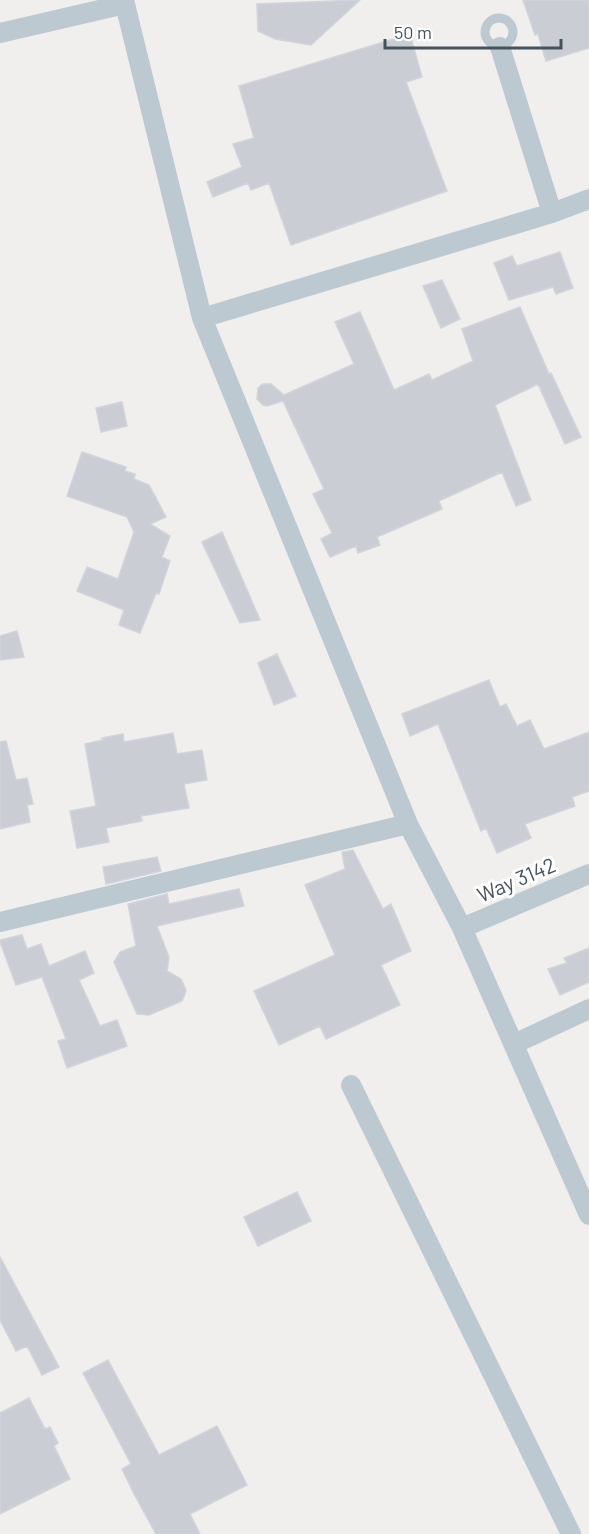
<svg xmlns="http://www.w3.org/2000/svg" width="589" height="1534" font-family="Barlow,sans-serif">
  <rect width="100%" height="100%" fill="#f1eeee"/>
  <!-- building -->
  <path fill="#cacdd3" stroke="#d1d4da" stroke-width="1.5" d="M360 0 311 45 275 39 258 31 257 4Z
    M523 0H589V48L546 61 538 34 535 35Z
    M410 34 422 77 406 82 447 191 291 245 269 183 251 190 248 183 213 197 207 182 242 167 233 144 254 138 239 86Z
    M560 252 573 288 556 294 553 287 509 300 494 263 512 256 517 266Z
    M442 280 460 319 441 328 423 286Z
    M520 307 549 374 551 373 581 437 565 444 538 384 495 405 531 500 516 506 502 472 439 501 442 509 377 537 380 545 358 553 356 546 330 557 321 539 332 533 313 494 324 489 283 401 267 406 263 405 257 399 258 388 263 384H271L284 395 354 364 335 322 360 312 394 390 429 374 432 380 473 361 462 329Z
    M122 402 127 426 101 432 96 408Z
    M82 452 126 467 125 471 135 474 134 479 149 485 166 517 150 524 170 536 162 557 170 561 159 594 156 593 140 633 119 625 124 610 77 591 87 567 118 579 134 532 127 517 67 496Z
    M222 532 260 620 240 623 202 542Z
    M17 631 24 657 0 660V636Z
    M277 654 296 696 274 705 258 663Z
    M489 680 500 707 506 704 517 726 530 720 544 749 589 732V791L572 797 575 806 525 824 531 838 497 853 486 828 481 831 438 724 410 736 402 714Z
    M173 733 177 754 202 750 207 780 184 784 189 808 141 816 142 821 106 828 109 842 77 848 70 811 96 806 85 744 103 740 102 738 123 734 124 742Z
    M6 741 16 780 27 778 33 804 27 805 30 822 0 829V742Z
    M353 850 383 909 391 904 411 951 381 965 400 1005 326 1039 320 1026 279 1045 254 991 335 955 305 885 345 869 342 852Z
    M157 857 161 871 106 884 103 867Z
    M239 889 244 906 157 926 169 957 167 971 181 979 186 990 185 994 182 1001 149 1015 137 1014 114 962 120 952 136 946 128 904 167 894 169 904Z
    M22 935 27 949 41 944 49 966 85 951 94 973 79 980 100 1026 117 1020 127 1046 67 1068 58 1041 66 1039 42 977 16 985 0 942V940Z
    M589 948V982L560 995 548 969 567 963 564 958Z
    M297 1192 311 1221 258 1246 244 1217Z
    M0 1257 59 1367 42 1375 27 1346 16 1351 0 1320Z
    M108 1360 159 1455 217 1426 247 1485 190 1514 200 1534H156L134 1494 122 1469 131 1464 83 1373Z
    M29 1398 45 1429 50 1427 58 1443 54 1446 70 1479 0 1514V1413Z"/>
  <g fill="none" stroke-linecap="round" stroke-linejoin="round">
    <!-- service -->
    <path stroke="#bdc9d1" stroke-width="9" d="M485 32a14 14 0 1 1 28 0a14 14 0 1 1-28 0Z"/>
    <!-- minor -->
    <path stroke="#bdc9d1" stroke-width="20" d="M124 0 202 318 408 824 462 928 589 1215
      M0 33 125 4
      M500 47 552 213
      M202 318 552 213 589 199
      M0 922 408 824
      M462 928 589 874
      M514 1044 589 1009
      M351 1085 571 1534"/>
  </g>
  <g text-anchor="middle" dominant-baseline="central" stroke-width="6" stroke-linejoin="round" paint-order="stroke">
    <!-- street labels -->
    <g font-size="21" fill="#45525c" stroke="#fff">
      <text transform="translate(516 879) rotate(-23)">Way 3142</text>
    </g>
  </g>
  <!-- scale -->
  <path d="M385 39v9h176v-9" fill="none" stroke="#45525c" stroke-width="3"/>
  <text x="394" y="39" font-size="18" fill="#45525c" stroke="#ffffff" stroke-width="4.5" paint-order="stroke">50 m</text>
</svg>
